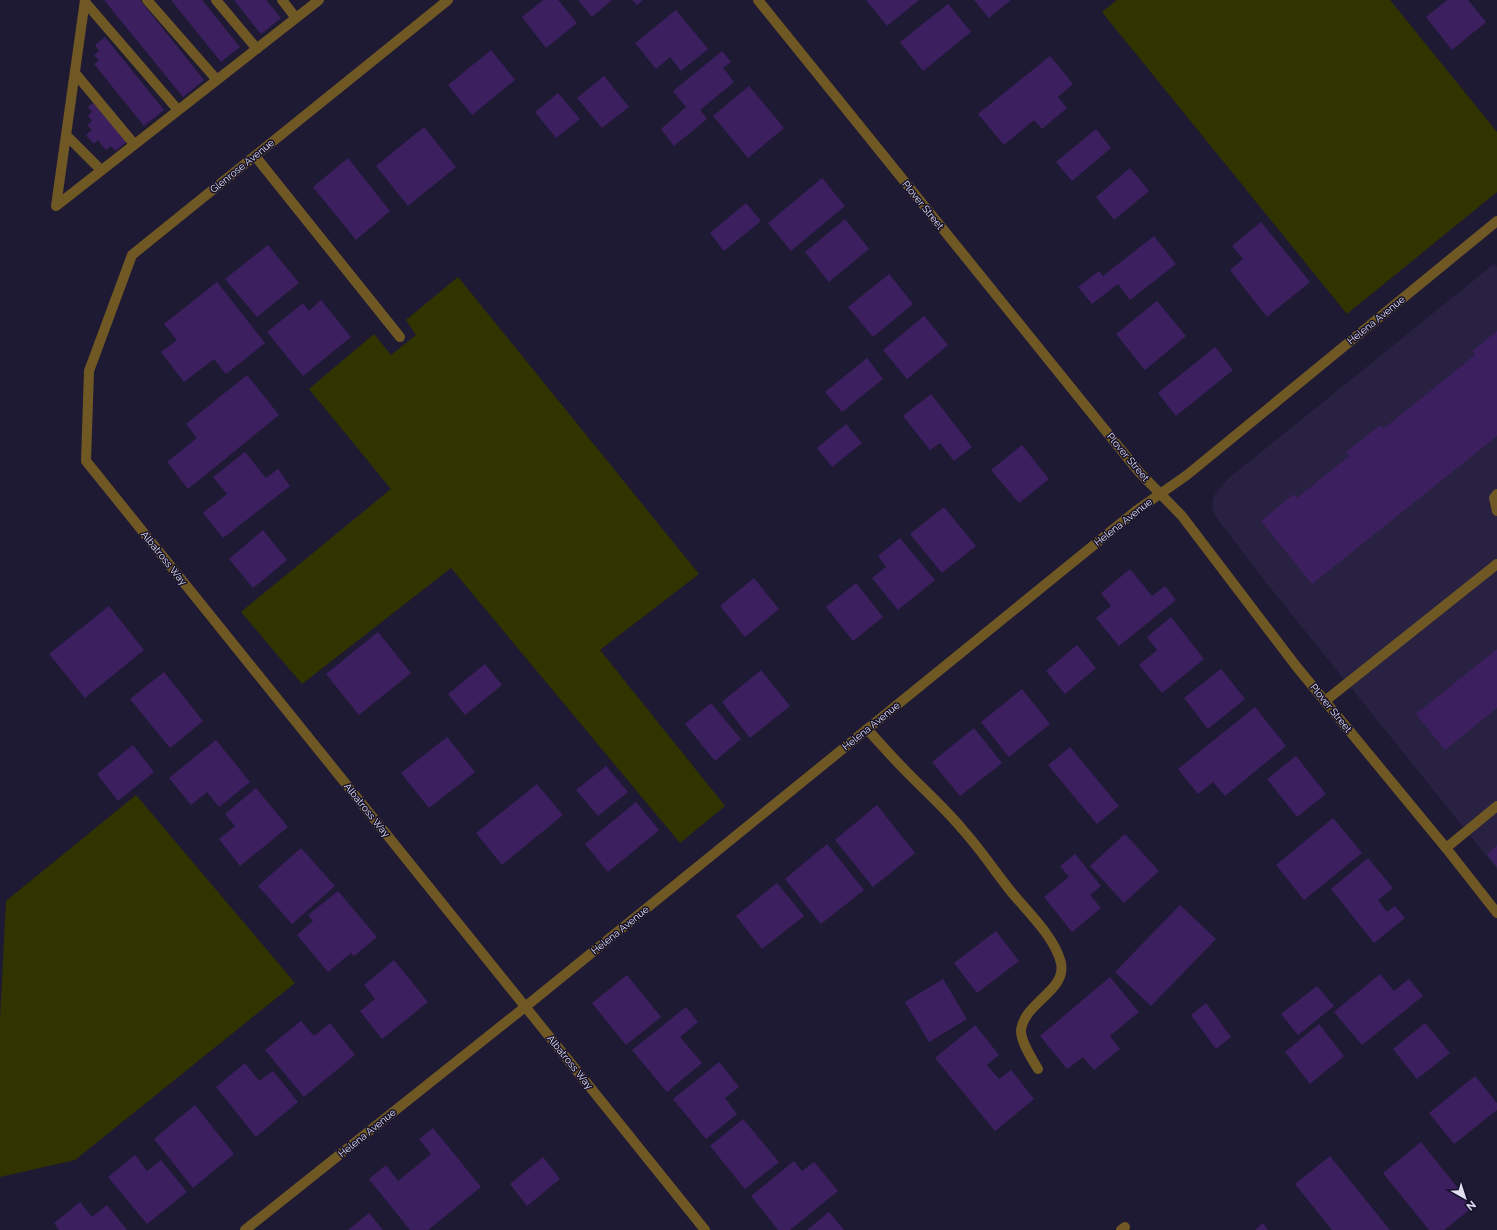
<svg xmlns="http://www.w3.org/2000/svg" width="1497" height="1230" font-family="Raleway,sans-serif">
  <rect width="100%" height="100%" fill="#1f1a34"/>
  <!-- built -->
  <path fill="#282142" d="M1494 264 1497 267V869L1265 581 1216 517 1213 510 1212 504 1214 496 1218 490 1229 478Z"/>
  <!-- green -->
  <path fill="#323400" d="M1117 0H1390L1497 132V192L1347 314 1102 12Z
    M458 277 699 574 600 650 725 806 680 843 451 568 302 684 241 612 391 489 309 389 374 334 391 355 416 335 406 320Z
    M136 795 295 983 75 1160 0 1177V1021L6 901Z"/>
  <!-- building -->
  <path fill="#3c1f5f" d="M104 0H140L204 80 183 97Z
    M171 0H202L240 47 221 62Z
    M234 0H266L281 18 261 34Z
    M543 0H558L577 23 546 48 522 17Z
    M578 0H612L592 17Z
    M632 0H643L637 5Z
    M866 0H919L887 26Z
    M974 0H1011L989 18Z
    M1447 0H1468L1486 22 1452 50 1426 17Z
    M948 4 971 32 923 71 900 42Z
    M676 10 708 49 681 71 670 57 656 69 635 43Z
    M105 37 164 110 144 126 94 64 99 60 94 55 99 51 95 45Z
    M491 50 515 80 472 115 448 85Z
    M722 51 731 62 723 68 734 82 700 110 707 119 674 146 661 129 686 107 673 91Z
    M1050 56 1073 84 1058 97 1067 108 1042 129 1034 120 1004 145 978 114Z
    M604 76 629 107 602 128 577 98Z
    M749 86 784 128 748 158 713 116Z
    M558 93 580 119 556 138 535 112Z
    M95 101 128 141 115 151 111 146 106 150 98 140 94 144 86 135 92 130 87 125 92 121 88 116 92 112 88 107Z
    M424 127 456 167 408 206 376 166Z
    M1096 129 1111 148 1072 181 1056 162Z
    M348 158 390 211 356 240 313 187Z
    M1130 168 1149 191 1114 220 1096 197Z
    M822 178 845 206 791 251 768 223Z
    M746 203 761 221 724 251 710 233Z
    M845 219 869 249 829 282 805 252Z
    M1261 222 1310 282 1267 317 1230 270 1243 259 1232 246Z
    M1154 236 1176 264 1130 300 1118 284 1092 304 1078 287 1099 271 1103 276Z
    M268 245 299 283 257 317 225 279Z
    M889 274 913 304 873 337 848 307Z
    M217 282 265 343 226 374 214 359 184 382 161 352 177 340 164 324Z
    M321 300 351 337 303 376 267 332 303 303 309 311Z
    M1157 301 1186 336 1145 370 1116 334Z
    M924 316 948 345 907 379 883 350Z
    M1497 331V436L1312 584 1261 521 1294 494 1297 498 1349 456 1346 452 1380 425 1383 429 1475 355 1472 351Z
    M1215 347 1233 370 1176 416 1158 393Z
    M867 358 883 379 842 412 825 392Z
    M247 375 279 415 188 489 167 462 197 438 186 424Z
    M931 394 972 447 954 461 940 443 930 450 903 416Z
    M846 424 862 443 832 467 817 448Z
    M1022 445 1049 479 1019 503 991 470Z
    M245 452 266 478 278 469 290 486 223 538 203 513 227 494 213 477Z
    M944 507 976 546 942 573 910 534Z
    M263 530 287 560 253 588 229 559Z
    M900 538 935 580 898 610 872 578 886 567 878 556Z
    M1130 569 1152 596 1165 586 1176 600 1119 646 1096 618 1111 606 1101 593Z
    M754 578 779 609 745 637 720 606Z
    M856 583 883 617 853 641 826 607Z
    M109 606 144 650 85 698 49 654Z
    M1171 617 1204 659 1162 693 1139 665 1157 650 1147 637Z
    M378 632 411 673 359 715 326 674Z
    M1077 645 1096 668 1065 694 1046 671Z
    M1497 649V708L1445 750 1416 714Z
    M485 664 502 685 465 715 448 694Z
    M1221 669 1245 699 1208 729 1184 698Z
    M761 670 790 706 750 738 722 702Z
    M164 672 203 721 170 748 130 699Z
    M1022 689 1050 724 1009 757 981 722Z
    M711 703 741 739 715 761 685 724Z
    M1255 707 1286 746 1225 796 1213 782 1198 794 1178 769Z
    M974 728 1002 763 960 796 932 762Z
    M447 737 475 772 429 808 401 773Z
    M216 740 250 782 219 807 207 792 191 805 169 778Z
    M133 745 154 772 118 801 97 774Z
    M1070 747 1119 806 1097 824 1048 765Z
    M1296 756 1326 794 1297 817 1267 779Z
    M606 766 628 792 598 816 576 790Z
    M537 784 563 815 502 865 476 833Z
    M256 788 288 827 240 866 219 839 235 826 225 814Z
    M636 802 659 830 608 872 585 844Z
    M877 805 915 853 873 887 835 840Z
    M1333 818 1362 853 1304 900 1276 865Z
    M1125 834 1159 871 1124 903 1090 866Z
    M827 844 864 890 821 924 785 879Z
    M1497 845V867L1487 854Z
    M301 848 335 886 292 924 258 886Z
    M1075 854 1101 886 1090 895 1101 908 1072 932 1044 897 1069 877 1060 866Z
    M1368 858 1393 888 1378 900 1387 912 1395 906 1405 918 1374 943 1331 889Z
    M777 883 804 916 762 949 736 916Z
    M338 891 377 937 354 956 351 953 328 972 297 935 313 921 308 915Z
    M1180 905 1216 939 1151 1006 1115 972Z
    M996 931 1019 961 977 993 954 963Z
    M394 960 428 1002 382 1039 360 1011 375 999 364 985Z
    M1380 974 1394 991 1409 979 1423 996 1362 1045 1334 1012Z
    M627 975 661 1017 626 1045 592 1003Z
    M1110 977 1139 1012 1110 1036 1120 1049 1094 1070 1083 1057 1067 1069 1040 1036Z
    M943 979 967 1019 929 1042 905 1002Z
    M1317 986 1334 1006 1298 1035 1281 1014Z
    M1206 1003 1231 1037 1216 1049 1191 1015Z
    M686 1007 698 1022 680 1037 702 1063 667 1092 632 1050Z
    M301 1021 314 1036 330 1023 355 1055 304 1097 265 1050Z
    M1425 1023 1450 1053 1417 1079 1393 1049Z
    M1319 1024 1344 1056 1310 1084 1285 1052Z
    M975 1025 999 1055 987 1065 999 1079 1011 1070 1034 1099 995 1131 935 1058Z
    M719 1062 739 1087 725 1098 737 1114 706 1139 673 1099Z
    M245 1063 259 1081 273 1071 298 1102 256 1137 216 1087Z
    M1475 1076 1497 1103V1110L1454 1144 1429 1113Z
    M195 1105 234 1154 193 1188 154 1139Z
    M743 1119 779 1162 745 1189 710 1146Z
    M433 1128 481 1187 428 1230H410L369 1179 386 1165 398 1181 431 1154 419 1139Z
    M1421 1142 1473 1207 1444 1230H1429L1383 1173Z
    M135 1155 147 1171 161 1160 187 1192 147 1224 108 1177Z
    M1330 1156 1390 1230H1332L1295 1184Z
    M543 1157 560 1179 527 1206 510 1184Z
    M794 1161 802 1171 814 1162 838 1191 790 1230H778L751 1196Z
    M80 1202 92 1217 107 1205 127 1230H59L54 1223Z
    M829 1212 844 1230H807Z
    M369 1213 383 1230H348Z
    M1263 1223 1268 1230H1255Z"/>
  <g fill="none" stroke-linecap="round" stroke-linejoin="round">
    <!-- service -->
    <path stroke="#6f5823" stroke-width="10" d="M147 0 217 80
      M216 0 257 49
      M282 0 296 18
      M85 2 178 110
      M75 73 134 144
      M66 135 101 170
      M255 156 400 337
      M56 206 319 0
      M56 206 85 0
      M1497 494 1494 498 1497 511
      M1325 701 1497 564
      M867 729C879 742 890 755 902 767 922 788 944 807 963 830 981 850 996 873 1013 894 1030 914 1055 938 1061 963 1067 991 1023 1003 1021 1031 1021 1042 1032 1059 1038 1069
      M1446 848 1497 806
      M1121 1230 1125 1227"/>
    <!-- minor -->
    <path stroke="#6f5823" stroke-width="10" d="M448 0 132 255 89 371 86 461 705 1230
      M758 0 1139 472 1182 516 1296 666 1446 848 1497 913
      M245 1230 525 1007 1137 510 1187 475 1497 221"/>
  </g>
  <g text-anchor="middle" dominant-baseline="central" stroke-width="3" stroke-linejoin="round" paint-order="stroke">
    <!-- street labels -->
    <g font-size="10" fill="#e1dff1" stroke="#16112a">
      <text transform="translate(242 166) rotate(-39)">Glenrose Avenue</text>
      <text transform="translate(923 205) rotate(51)">Plover Street</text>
      <text transform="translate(1376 320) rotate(-39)">Helena Avenue</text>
      <text transform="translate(1128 457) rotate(50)">Plover Street</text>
      <text transform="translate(1123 522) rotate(-38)">Helena Avenue</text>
      <text transform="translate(164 558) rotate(51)">Albatross Way</text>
      <text transform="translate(1331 708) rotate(51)">Plover Street</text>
      <text transform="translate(871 726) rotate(-39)">Helena Avenue</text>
      <text transform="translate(367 810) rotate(51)">Albatross Way</text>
      <text transform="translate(620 930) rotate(-39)">Helena Avenue</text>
      <text transform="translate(570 1062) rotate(51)">Albatross Way</text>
      <text transform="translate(367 1133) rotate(-39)">Helena Avenue</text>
    </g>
  </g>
  <!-- north arrow -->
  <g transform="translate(1465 1198) rotate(141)" stroke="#16112a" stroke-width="3" paint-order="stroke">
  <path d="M0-3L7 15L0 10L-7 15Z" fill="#e1dff1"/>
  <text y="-6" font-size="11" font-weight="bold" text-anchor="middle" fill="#e1dff1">N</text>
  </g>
</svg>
